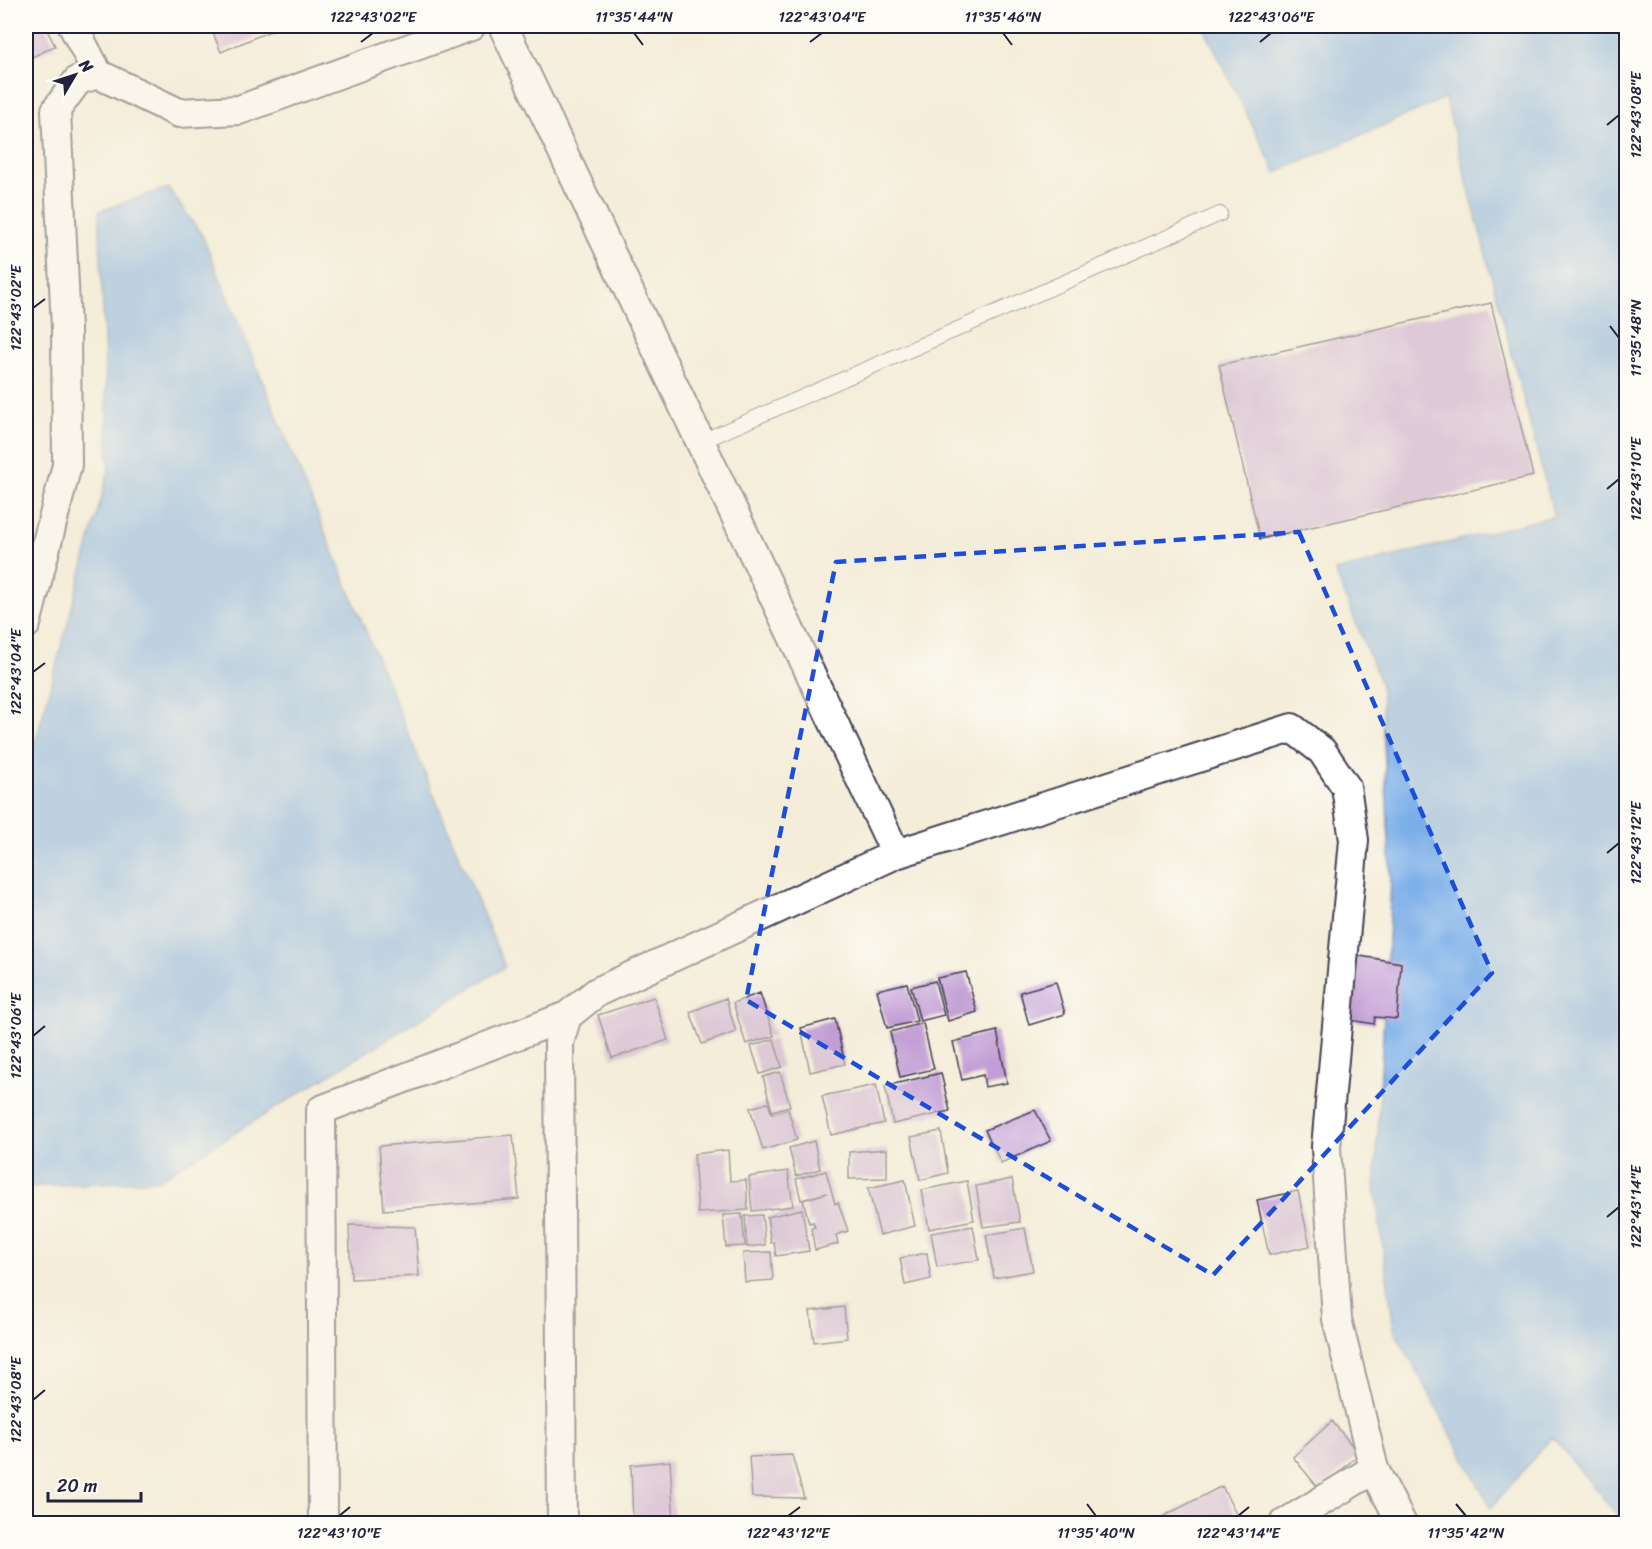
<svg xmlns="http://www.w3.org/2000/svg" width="1652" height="1549" font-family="Sriracha,sans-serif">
  <rect width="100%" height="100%" fill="#fdfcf7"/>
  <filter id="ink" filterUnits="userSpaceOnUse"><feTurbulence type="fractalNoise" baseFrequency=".0167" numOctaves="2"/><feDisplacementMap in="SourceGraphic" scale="12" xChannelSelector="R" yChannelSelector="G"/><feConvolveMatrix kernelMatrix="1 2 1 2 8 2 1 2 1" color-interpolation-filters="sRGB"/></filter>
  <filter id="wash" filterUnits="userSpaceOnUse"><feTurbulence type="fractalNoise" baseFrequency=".008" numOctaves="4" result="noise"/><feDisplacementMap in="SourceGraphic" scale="24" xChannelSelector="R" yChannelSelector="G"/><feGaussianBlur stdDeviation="1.35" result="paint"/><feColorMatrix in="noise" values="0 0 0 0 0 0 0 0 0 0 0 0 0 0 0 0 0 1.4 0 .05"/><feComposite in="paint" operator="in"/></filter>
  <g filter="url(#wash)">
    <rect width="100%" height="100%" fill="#f4edd9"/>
    <!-- water -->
    <path fill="#7bafe8" stroke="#4e6892" stroke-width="1.5" d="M1203 26H1626V1523H1624L1552 1437 1491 1508 1394 1330 1375 1188 1391 881 1381 685 1335 571 1554 516 1445 98 1276 173Z
      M168 188 202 235 505 967 158 1180 26 1187V777L109 470 99 211Z"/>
    <g id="blocks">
      <!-- building -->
      <path fill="#c39dd5" d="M26 26H45L55 46 26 60Z
        M210 26H282L221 52Z
        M1491 303 1533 476 1260 539 1219 365Z
        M1348 954 1401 963 1397 1019 1375 1017 1374 1024 1338 1018Z
        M966 972 977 1012 948 1021 937 978Z
        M935 981 944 1015 920 1021 911 987Z
        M1056 982 1065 1014 1029 1025 1020 992Z
        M907 983 917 1021 887 1028 877 990Z
        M760 993 774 1036 746 1044 733 1003Z
        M654 997 668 1040 612 1058 598 1015Z
        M726 998 736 1032 702 1044 690 1012Z
        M835 1019 845 1064 810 1072 801 1028Z
        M923 1023 934 1069 900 1077 890 1032Z
        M997 1031 1007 1083 985 1087 983 1075 962 1080 953 1042Z
        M774 1039 782 1067 760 1074 751 1046Z
        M780 1072 790 1106 772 1111 763 1077Z
        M941 1073 950 1111 893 1124 885 1086Z
        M876 1085 884 1123 831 1135 822 1096Z
        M768 1103 772 1114 788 1109 797 1140 763 1150 750 1108Z
        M1035 1110 1051 1141 1001 1163 985 1130Z
        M941 1131 948 1173 920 1180 911 1137Z
        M513 1135 519 1199 384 1210 379 1146Z
        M814 1141 820 1169 796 1176 789 1148Z
        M887 1149V1178L849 1179V1152Z
        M728 1150 730 1181 746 1180 748 1210 698 1213 694 1154Z
        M788 1171 793 1206 752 1211 749 1177Z
        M826 1171 835 1204 838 1202 848 1231 836 1235 838 1244 815 1250 811 1228 815 1227 813 1222 809 1223 803 1200 827 1193 801 1200 796 1179Z
        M1012 1179 1020 1222 983 1227 976 1186Z
        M905 1180 915 1226 880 1235 868 1188Z
        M967 1181 974 1220 929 1229 922 1190Z
        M1298 1191 1310 1246 1269 1255 1257 1200Z
        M802 1209 809 1251 776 1256 774 1242 771 1243 767 1217Z
        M742 1214 745 1246 726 1247 723 1215Z
        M762 1215 765 1245 747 1247 745 1216Z
        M349 1225 415 1227 419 1276 351 1279Z
        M973 1226 979 1260 937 1267 931 1233Z
        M1025 1228 1033 1271 994 1278 986 1235Z
        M771 1252 773 1280 745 1282 743 1253Z
        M927 1253 931 1279 905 1285 900 1258Z
        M844 1307 847 1338 814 1342 810 1311Z
        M1332 1421 1359 1454 1320 1490 1293 1457Z
        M792 1455 804 1498 752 1497 749 1457Z
        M670 1461 674 1523 633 1524 631 1465Z
        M1222 1486 1241 1524H1162L1160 1518Z"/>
    </g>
  </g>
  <g filter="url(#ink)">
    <use href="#blocks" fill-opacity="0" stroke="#424053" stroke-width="1.5"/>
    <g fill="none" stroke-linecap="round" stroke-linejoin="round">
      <defs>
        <path id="lane" d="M700 442 1220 214"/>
        <path id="street" d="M73 26 98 74 179 113 239 110 471 26
          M503 26 896 854
          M26 624 67 465 66 329 56 110 78 80 98 74
          M323 1524 321 1110 567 1016
          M562 1524 559 1043 567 1016 597 992 896 854 1292 728 1322 751 1346 787 1354 840 1326 1147 1337 1319 1374 1469 1402 1524
          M1284 1524 1374 1469"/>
      </defs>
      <!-- lane casing -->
      <use href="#lane" stroke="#424053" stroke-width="16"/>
      <!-- street casing -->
      <use href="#street" stroke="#424053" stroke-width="32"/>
      <!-- lane -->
      <use href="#lane" stroke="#fff" stroke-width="14"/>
      <!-- street -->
      <use href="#street" stroke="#fff" stroke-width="28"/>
    </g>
  </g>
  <!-- marked area -->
  <path d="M0 0H1652V1549H0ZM1299 532 1492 973 1213 1275 746 1000 836 562Z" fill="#f4edd9" fill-opacity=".55" fill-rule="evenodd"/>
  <path fill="none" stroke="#1d4ed8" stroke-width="4.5" stroke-dasharray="12 8" stroke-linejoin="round" d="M1299 532 1492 973 1213 1275 746 1000 836 562Z"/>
  <!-- ticks -->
  <path fill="none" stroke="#22223b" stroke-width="2" d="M634 33 643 45M1003 33 1012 45M361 42 373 33M810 42 822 33M1260 42 1271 33M1607 125 1619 115M33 308 45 299M1610 326 1619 338M1607 489 1619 479M33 672 45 663M1607 853 1619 843M33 1036 45 1026M1607 1217 1619 1207M33 1400 45 1390M1087 1504 1096 1516M1456 1504 1466 1516M339 1516 350 1507M788 1516 800 1507M1238 1516 1249 1507"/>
  <!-- margin -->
  <rect width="1652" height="1549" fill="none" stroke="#fdfcf7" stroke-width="66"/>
  <!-- north arrow -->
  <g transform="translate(75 75) rotate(51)" stroke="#fdfcf7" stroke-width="4.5" paint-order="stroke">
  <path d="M0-4.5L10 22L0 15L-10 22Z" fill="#22223b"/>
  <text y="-9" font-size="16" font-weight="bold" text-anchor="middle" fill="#22223b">N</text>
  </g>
  <!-- scale -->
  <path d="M48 1492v9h93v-9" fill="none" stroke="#22223b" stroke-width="3"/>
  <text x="57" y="1492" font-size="18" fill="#22223b" stroke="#fdfcf7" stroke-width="4.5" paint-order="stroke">20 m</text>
  <rect x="33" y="33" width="1586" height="1483" fill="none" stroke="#22223b" stroke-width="2"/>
  <g font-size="15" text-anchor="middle" fill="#22223b">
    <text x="373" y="22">122°43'02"E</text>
    <text x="634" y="22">11°35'44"N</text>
    <text x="822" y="22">122°43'04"E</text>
    <text x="1003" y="22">11°35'46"N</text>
    <text x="1271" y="22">122°43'06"E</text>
    <text transform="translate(1636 115) rotate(-90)" y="5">122°43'08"E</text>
    <text transform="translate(16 308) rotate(-90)" y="5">122°43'02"E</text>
    <text transform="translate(1636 338) rotate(-90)" y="5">11°35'48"N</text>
    <text transform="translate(1636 479) rotate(-90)" y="5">122°43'10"E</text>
    <text transform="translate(16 672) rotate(-90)" y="5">122°43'04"E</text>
    <text transform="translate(1636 843) rotate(-90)" y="5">122°43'12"E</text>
    <text transform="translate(16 1036) rotate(-90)" y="5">122°43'06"E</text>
    <text transform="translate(1636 1207) rotate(-90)" y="5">122°43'14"E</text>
    <text transform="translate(16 1400) rotate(-90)" y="5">122°43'08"E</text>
    <text x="339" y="1538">122°43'10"E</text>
    <text x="788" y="1538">122°43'12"E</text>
    <text x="1096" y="1538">11°35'40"N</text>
    <text x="1238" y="1538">122°43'14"E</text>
    <text x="1466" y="1538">11°35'42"N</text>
  </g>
</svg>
